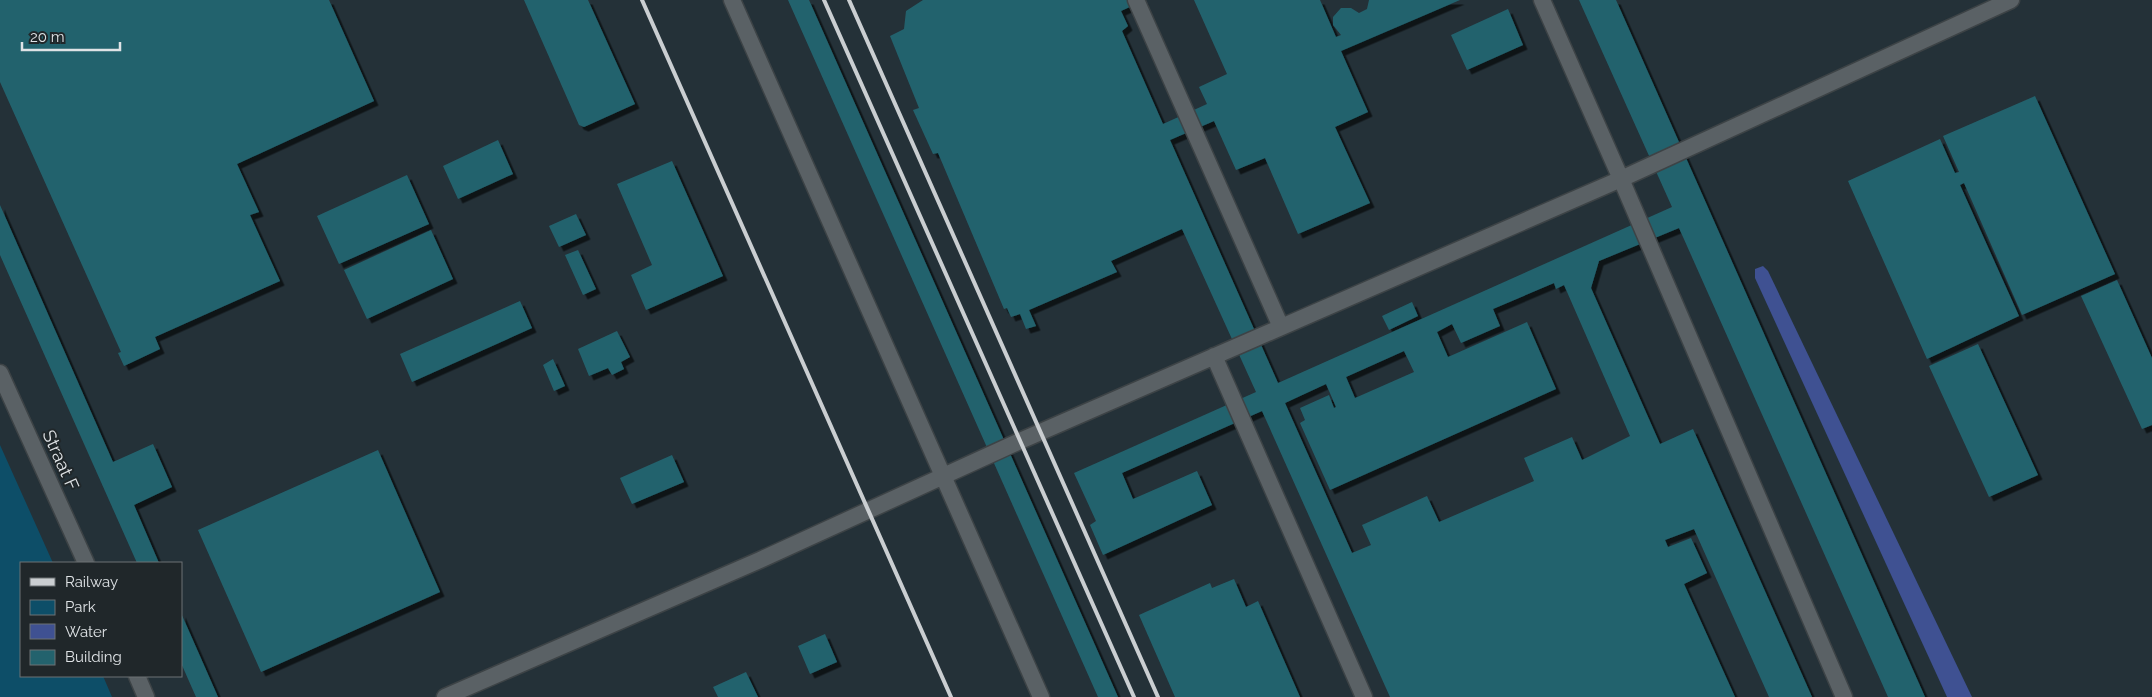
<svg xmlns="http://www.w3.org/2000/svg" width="2152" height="697" font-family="Raleway,sans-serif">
  <defs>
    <filter id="shadow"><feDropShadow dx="4.5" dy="4.5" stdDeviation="0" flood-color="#0009"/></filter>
  </defs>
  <rect width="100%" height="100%" fill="#20272a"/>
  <!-- built -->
  <path fill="#243138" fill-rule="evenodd" d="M0 0H2152V697H0ZM21 563H181V676H21Z"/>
  <!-- green -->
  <path fill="#0d4e68" d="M0 445 53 563H21V676H103L112 697H0Z"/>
  <!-- water -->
  <path fill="#3f5192" d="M1763 266 1768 271 1972 697H1947L1755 278V269Z"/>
  <!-- building -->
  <path fill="#23626d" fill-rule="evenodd" filter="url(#shadow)" d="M0 0H329L374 101 237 164 259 212 250 215 280 281 155 337 160 349 124 366 118 353 121 352 0 82Z
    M524 0H588L635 104 584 127 579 125Z
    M788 0H809L1118 697H1098Z
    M923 0H1145L1121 11 1128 26 1122 31 1163 124 1207 104 1199 87 1227 74 1194 0H1320L1336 37 1341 35 1333 25V17L1341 8H1351L1359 13 1367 9 1369 0H1460L1341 51 1368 112 1335 127 1370 203 1298 234 1265 158 1236 170 1214 121 1170 140 1278 383 1672 207 1579 0H1616L1925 697H1888L1679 228 1599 261 1591 288 1660 444 1693 429 1812 697H1769L1694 529 1665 540 1668 547 1691 538 1707 573 1684 584 1735 697H1390L1262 411 1122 473 1133 499 1197 471 1212 505 1103 555 1090 525 1096 521 1074 473 1256 392 1182 229 1111 261 1117 272 1029 310 1036 326 1026 329 1020 314 1011 317 1007 308 1004 309 938 153 933 154 913 110 919 108 890 36 904 29 906 11ZM1554 283 1556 289 1564 285 1630 436 1582 460 1572 437 1524 458 1534 481 1439 522 1427 496 1362 525 1371 545 1352 553 1285 403 1326 384 1336 407 1334 408 1329 395 1300 408 1305 420 1300 423 1330 490 1556 389 1527 322 1448 357 1437 332 1452 324 1461 343 1500 326 1493 309ZM1404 351 1414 372 1355 398 1346 377Z
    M1508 9 1523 45 1467 70 1451 35Z
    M2035 96 2115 274 2022 315 1964 183 1960 185 2019 316 1927 359 1848 181 1940 139 1955 173 1959 172 1943 136Z
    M498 140 513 174 458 199 443 166Z
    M672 161 723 276 646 310 631 275 652 265 617 184Z
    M407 175 429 224 339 264 317 216Z
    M0 205 113 462 153 444 172 487 134 505 159 563H137L0 255Z
    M576 214 586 235 559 247 549 226Z
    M431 230 453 279 367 319 344 270Z
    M578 250 596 289 583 295 565 255Z
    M2117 280 2152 358V425L2142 429 2081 296Z
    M520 301 532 328 412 382 400 354Z
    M1412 302 1418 316 1389 330 1382 316Z
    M617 331 630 357 621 362 624 369 612 375 608 368 589 376 578 349Z
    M1978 344 2038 475 1989 497 1929 366Z
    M553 359 565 386 554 391 543 365Z
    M378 450 440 592 261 672 198 530Z
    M672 455 684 482 632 504 620 478Z
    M1234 579 1246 607 1258 601 1300 697H1175L1139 615 1210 583 1212 588Z
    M181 613 218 697H196L181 663Z
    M825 634 837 662 810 674 798 646Z
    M746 672 758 697H718L713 687Z"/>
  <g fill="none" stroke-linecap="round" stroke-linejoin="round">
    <defs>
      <path id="service" d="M732 0 1041 697
        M1136 0 1281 327
        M1542 0 1621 179 2011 0
        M1214 356 1364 697
        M0 373 86 563
        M137 676 146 697
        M445 697 760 560 1020 441 1621 179 1844 697"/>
    </defs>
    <!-- service casing -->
    <use href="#service" stroke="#3d4346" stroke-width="19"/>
    <!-- service -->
    <use href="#service" stroke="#5a6165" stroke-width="16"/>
    <!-- rail -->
    <path stroke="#caced1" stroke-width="4" d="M642 0 951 697
      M824 0 1134 697
      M849 0 1158 697"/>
  </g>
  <g text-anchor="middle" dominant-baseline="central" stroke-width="4" stroke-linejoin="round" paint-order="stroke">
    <!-- street labels -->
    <g font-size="18" fill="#dfe3e6" stroke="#20272a">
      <text transform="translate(61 460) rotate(66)">Straat F</text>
    </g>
  </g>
  <!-- legend -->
  <rect x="20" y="562" width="162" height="115" fill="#20272a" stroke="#6c7275"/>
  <rect x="30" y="578" width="25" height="8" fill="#caced1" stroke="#6c7275"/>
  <text x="65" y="587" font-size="15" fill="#dfe3e6">Railway</text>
  <rect x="30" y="600" width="25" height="15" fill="#0d4e68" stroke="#6c7275"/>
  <text x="65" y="612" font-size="15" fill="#dfe3e6">Park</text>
  <rect x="30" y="624" width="25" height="15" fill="#3f5192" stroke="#6c7275"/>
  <text x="65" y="637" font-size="15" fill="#dfe3e6">Water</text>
  <rect x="30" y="650" width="25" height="15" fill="#23626d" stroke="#6c7275"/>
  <text x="65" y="662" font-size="15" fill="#dfe3e6">Building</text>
  <!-- scale -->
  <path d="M22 42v8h98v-8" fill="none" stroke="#dfe3e6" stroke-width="2.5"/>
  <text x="30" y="42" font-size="15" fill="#dfe3e6" stroke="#20272a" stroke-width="4" paint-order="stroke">20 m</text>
</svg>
